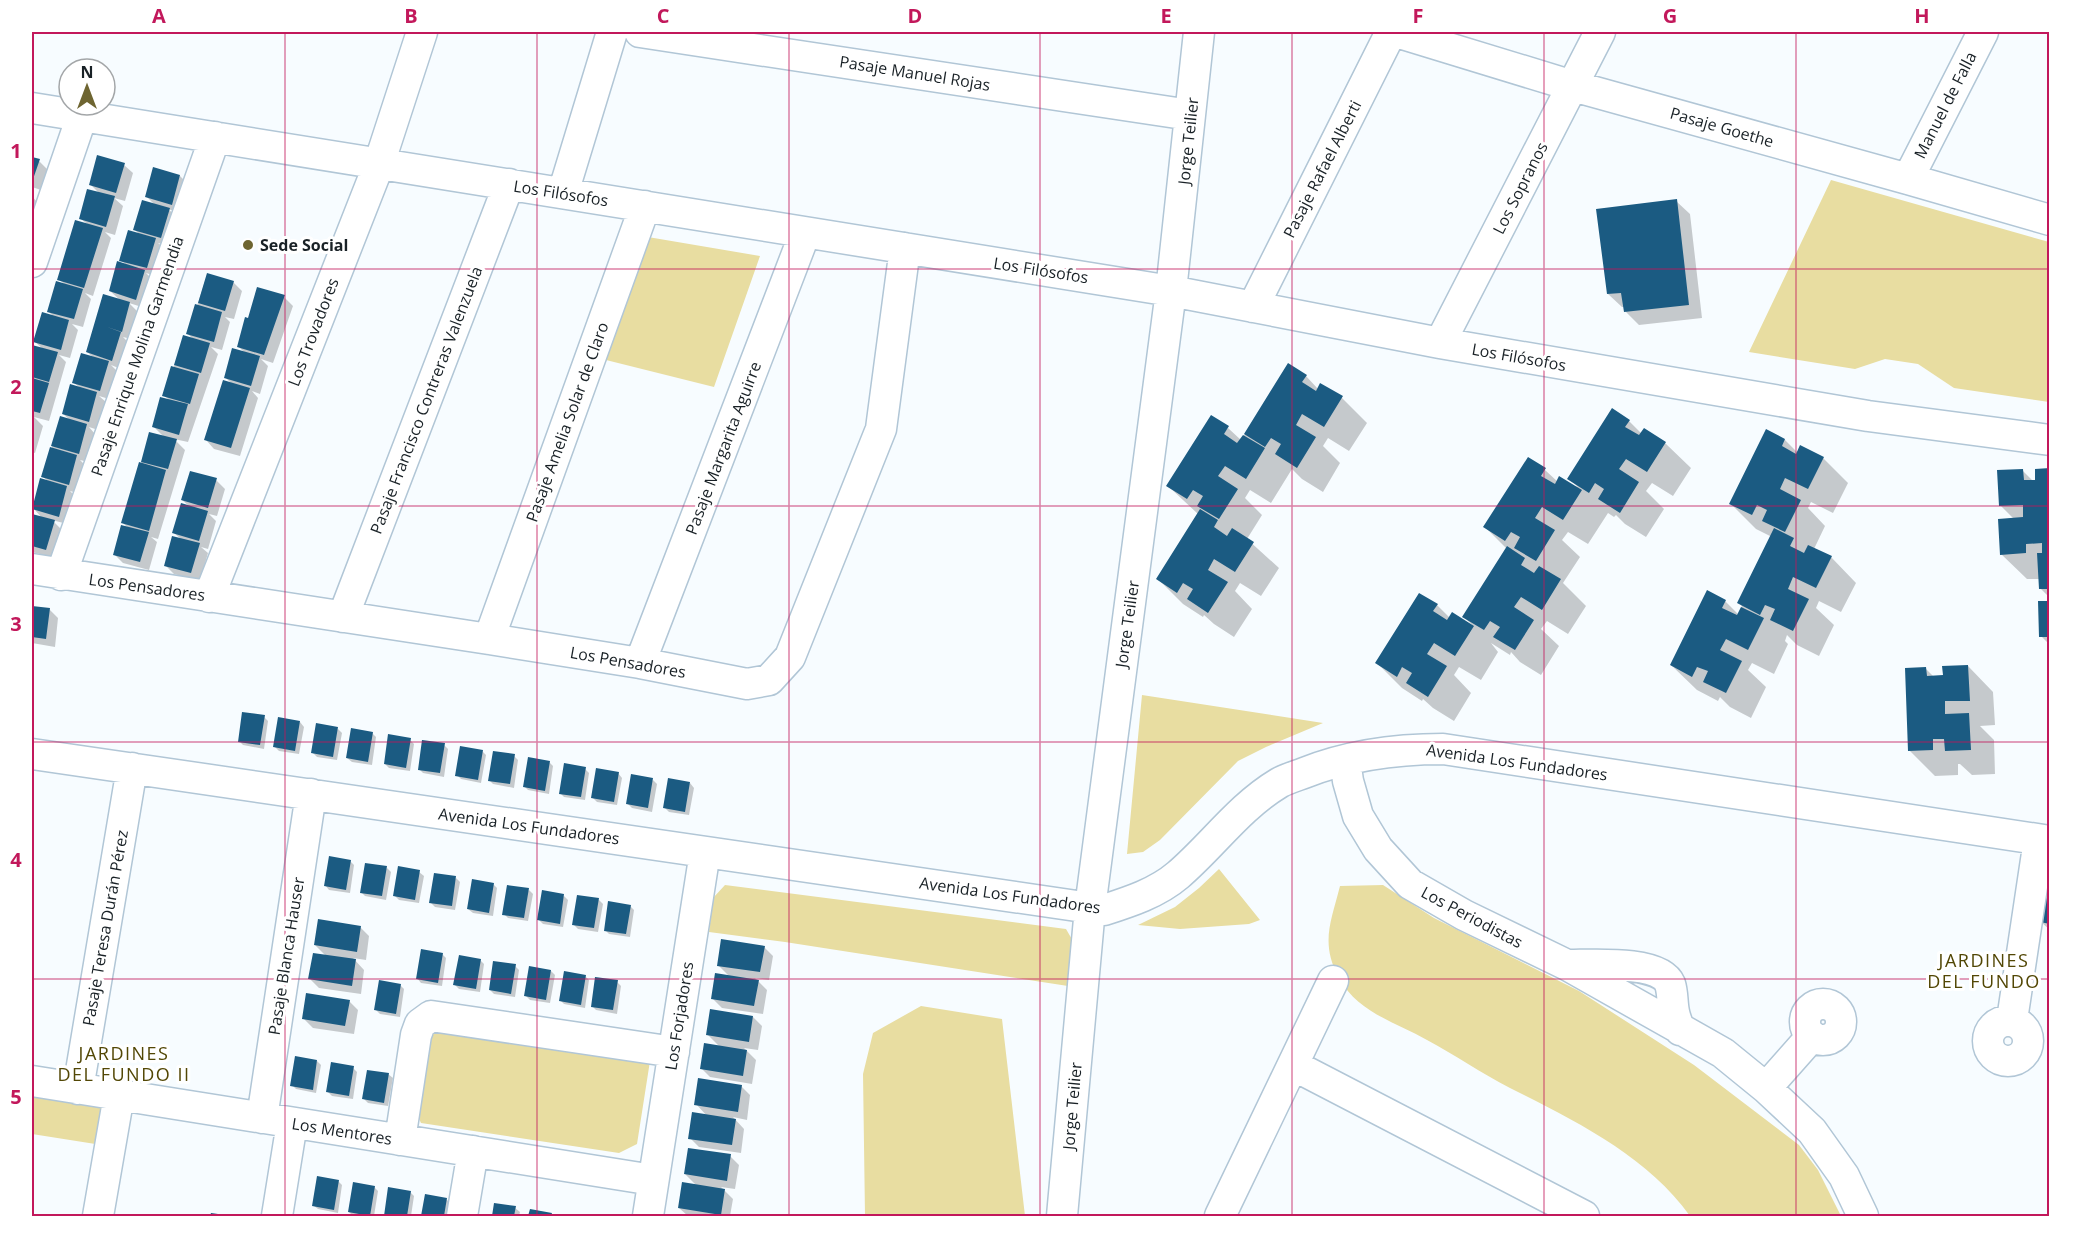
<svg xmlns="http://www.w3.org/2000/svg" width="2081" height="1248" font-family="'Open Sans',sans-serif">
  <rect width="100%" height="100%" fill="#f7fcff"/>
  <!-- green -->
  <path fill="#e8dda1" d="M1831 180 2049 242V402L1954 388 1918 364 1885 359 1855 369 1749 352Z
    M642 236 760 256 714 387 598 358Z
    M1142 695 1323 723 1266 747 1238 761 1160 840 1143 852 1127 854Z
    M1219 869 1260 920 1249 924 1180 929 1138 925 1175 907 1199 888Z
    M725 885 1066 929 1073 941 1068 986 785 942 709 932 713 898Z
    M1383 885 1434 918 1579 991 1694 1065 1799 1145 1818 1170 1841 1216H1690C1646 1155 1575 1121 1510 1088 1481 1073 1455 1055 1427 1040 1396 1022 1358 1013 1339 978 1320 943 1331 922 1340 886Z
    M921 1006 1002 1019 1025 1216H865L863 1074 873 1033Z
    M435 1024 650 1061 637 1144 619 1153 421 1123 415 1110 426 1034Z
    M32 1091 115 1104 108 1146 32 1134Z"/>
  <!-- shadow -->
  <path fill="#0003" d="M32 158 39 161 48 170 41 190 32 187Z
    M124 165 133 173 125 201 114 198 123 206 115 235 105 232 111 238 93 296 85 293 91 299 83 327 72 324 78 330 70 358 59 355 66 362 49 421 34 417 43 426 35 453 32 452V346L43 349 35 342 54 317 48 311 65 285 59 279 87 224 80 218 99 193 91 185Z
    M180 176 189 185 181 213 168 209 178 218 169 246 158 243 164 248 156 276 146 273 153 280 145 308 129 303 138 312 131 339 123 337 129 343 121 369 111 365 117 371 109 399 99 396 106 402 98 430 89 427 95 434 88 462 80 460 85 465 77 493 70 491 75 496 67 524 52 520 63 531 55 558 32 552V515L43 519 33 508 49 482 43 477 61 418 71 421 63 414 80 388 74 383 94 358 87 352 120 300 110 291 127 266 121 260 141 236 135 230 156 206 146 196Z
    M32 196 36 201 32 215Z
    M1676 201 1690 214 1702 318 1639 325 1626 312 1625 307H1622L1608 294Z
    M207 275 233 282 242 291 234 319 225 317 230 322 222 350 211 347 218 354 188 442 174 439 185 450 158 539 151 537 157 542 149 570 123 563 114 554 128 528 123 523 150 434 164 437 153 426 169 400 164 395 184 337 195 341 188 334Z
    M284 297 293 306 273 363 261 359 268 366 260 394 252 391 258 398 240 456 214 449 206 440 232 384 225 377 245 353 238 346 249 319Z
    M1289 366 1306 376 1318 389 1342 398 1367 423 1349 451 1328 438 1323 446 1340 463 1323 492 1302 479 1292 469 1271 503 1250 490 1245 498 1262 515 1247 539 1279 568 1261 596 1240 583 1235 591 1252 609 1234 637 1214 624 1204 615 1203 617 1183 604 1158 579 1198 514 1168 486 1228 428 1241 440Z
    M1629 421 1642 434 1665 443 1691 468 1673 496 1652 483 1646 491 1664 509 1646 537 1625 524 1616 515 1614 517 1608 513 1588 544 1568 532 1562 540 1580 557 1563 583 1586 606 1568 634 1547 621 1541 629 1559 646 1541 675 1520 662 1511 652 1510 655 1491 643 1498 652 1481 680 1459 667 1454 675 1471 693 1454 721 1433 708 1423 699 1422 701 1402 688 1377 663 1437 605 1450 618 1472 625 1464 617 1507 549 1485 527 1528 459 1545 470 1558 482 1578 487 1569 479Z
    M1767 431 1785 440 1798 453 1823 458 1848 483 1833 513 1811 502 1808 508 1825 526 1814 549 1831 557 1856 583 1841 612 1819 601 1816 608 1834 625 1819 656 1797 645 1787 635 1785 641 1788 644 1774 674 1752 663 1748 670 1766 687 1751 718 1730 707 1720 697 1718 701 1697 690 1671 665 1725 601 1738 614 1742 606 1739 603 1772 537 1756 529 1731 504Z
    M2022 470 2033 481 2050 470V598L2040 588V579H2027L2001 554 2014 519 2000 505Z
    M216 480 225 489 217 516 209 514 216 521 208 549 201 547 208 553 200 581 174 574 165 565 181 539 174 533 190 507 182 500Z
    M2050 602V645L2041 636Z
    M32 607 49 609 58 618 55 647 32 643Z
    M1968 666 1993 692 1995 725 1980 726 1994 740 1995 774 1972 775 1960 764H1958V775L1935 776 1909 750 1926 669 1934 677H1944Z
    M264 717 268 721 264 749 243 745 239 741Z
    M300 722 304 727 299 754 279 751 275 747Z
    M338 729 342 733 337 760 317 757 313 753Z
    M372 733 376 737 372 765 352 762 347 758Z
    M410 740 414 744 410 771 389 768 385 764Z
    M444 745 448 749 444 777 423 773 419 769Z
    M482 751 486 755 481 783 461 779 457 775Z
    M514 756 518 760 514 788 493 784 489 780Z
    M549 762 553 766 549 794 528 790 524 786Z
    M585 769 589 773 585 800 564 797 560 793Z
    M618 773 622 778 617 805 597 802 593 798Z
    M653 780 657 784 652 812 632 808 628 804Z
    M690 783 694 788 689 815 669 812 665 808Z
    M350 861 354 865 350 893 329 890 325 885Z
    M387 868 391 872 386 900 365 896 361 892Z
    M419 872 424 876 419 903 399 900 395 896Z
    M456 878 460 882 455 910 435 907 431 903Z
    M493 884 497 888 493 916 473 913 468 909Z
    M529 890 533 894 528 921 508 918 504 914Z
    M2050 894V930L2041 922Z
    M564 896 568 900 563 927 543 924 539 920Z
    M578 897 599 900 603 904 598 932 578 929 574 925Z
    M630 906 634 910 630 937 609 934 605 930Z
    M360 927 369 936 366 960 353 958 364 970 361 994 319 988 310 979 327 957 315 945Z
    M764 947 773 956 769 980 755 978 767 990 763 1014 722 1008 713 999 730 977 718 965Z
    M442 954 446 958 442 986 421 983 417 978Z
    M480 960 484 964 480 992 459 989 455 985Z
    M515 966 519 970 515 997 494 994 490 990Z
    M551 971 555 975 550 1003 530 1000 526 996Z
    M585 976 589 980 585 1008 564 1004 560 1000Z
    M617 982 621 986 617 1014 596 1010 592 1006Z
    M400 985 404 989 400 1017 380 1014 375 1009Z
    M349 1001 358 1010 354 1034 313 1028 304 1019Z
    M753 1017 762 1026 758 1050 744 1048 756 1060 752 1084 710 1077 702 1069 720 1047 708 1035Z
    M317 1061 321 1065 316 1093 296 1089 292 1085Z
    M353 1068 357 1072 353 1099 332 1096 328 1092Z
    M388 1074 393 1078 388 1106 368 1103 364 1099Z
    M741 1086 750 1095 747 1120 733 1117 744 1129 741 1153 699 1147 690 1138 707 1116 696 1104Z
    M730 1156 739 1165 735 1189 721 1187 733 1199 730 1216H688L679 1208 697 1186 685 1174Z
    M338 1181 342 1185 338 1213 318 1209 313 1205Z
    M374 1187 378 1191 374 1216H353L349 1212Z
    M390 1189 410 1192 414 1196 411 1216H385Z
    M426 1196 446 1199 450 1203 448 1216H422Z
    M495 1205 515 1208 520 1212 519 1216H493Z"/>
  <!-- building -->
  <path fill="#1b5b82" d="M97 155 125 163 116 193 89 185Z
    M32 157 40 159 32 182Z
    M153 167 180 175 172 205 145 197Z
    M87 189 115 196 106 227 79 219Z
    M1677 199 1689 305 1624 312 1621 293 1607 294 1596 209Z
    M142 200 170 208 161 238 133 230Z
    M75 220 103 228 84 288 57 280Z
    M128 230 156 238 147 268 119 261Z
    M117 261 145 270 136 300 109 291Z
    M207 273 234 281 225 311 198 303Z
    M56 281 83 289 74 319 47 312Z
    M257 287 285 295 264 355 237 347 245 317 248 318Z
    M103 294 130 302 122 332 107 327 121 332 112 361 86 352Z
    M195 304 222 312 214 342 186 334Z
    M42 312 69 320 61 350 33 342Z
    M183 335 210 343 201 373 174 365Z
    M32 345 58 352 49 382 32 377Z
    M232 348 260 356 251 386 224 378Z
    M81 353 109 361 100 391 72 383Z
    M1288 363 1307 375 1302 382 1316 391 1320 383 1343 396 1324 427 1302 414 1296 425 1316 437 1297 468 1275 454 1281 444 1271 438 1265 447 1244 434Z
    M171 366 199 374 190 404 162 396Z
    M32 378 49 383 40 413 32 411Z
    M223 380 250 388 231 448 204 440Z
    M70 384 97 392 89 422 62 414Z
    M160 397 188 404 179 435 152 427Z
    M1612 408 1630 420 1625 427 1639 435 1644 428 1666 442 1647 472 1626 459 1619 469 1639 482 1620 513 1598 499 1604 489 1595 483 1589 493 1567 479Z
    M1211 415 1229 426 1224 434 1237 443 1243 435 1265 448 1246 479 1225 466 1218 476 1238 489 1219 519 1197 506 1203 496 1193 490 1187 499 1166 486Z
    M60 416 87 424 79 454 51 446Z
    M1766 429 1785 439 1782 446 1796 454 1800 445 1824 457 1808 489 1785 478 1780 489 1801 500 1785 532 1762 521 1767 510 1757 505 1752 515 1729 504Z
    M149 432 177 439 168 469 141 462Z
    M50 447 77 455 69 485 41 477Z
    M1528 457 1546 468 1541 476 1555 484 1559 476 1582 490 1563 520 1542 507 1535 518 1555 530 1536 561 1514 548 1520 537 1511 532 1505 541 1483 527Z
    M139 462 166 470 149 531 121 523Z
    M2050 468V589H2039L2037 553H2042V543L2026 544V553L2000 555 1998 519 2023 517V505L1999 506 1997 470 2023 469 2024 480H2035V469Z
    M190 471 217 478 208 508 181 500Z
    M40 478 67 486 59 517 32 509Z
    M181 503 208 511 199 541 172 533Z
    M1200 509 1218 520 1214 527 1227 536 1232 528 1254 542 1235 572 1214 559 1208 570 1228 582 1208 613 1187 599 1193 589 1183 583 1177 593 1156 579Z
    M32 514 55 520 46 550 32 546Z
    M121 525 149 532 140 562 113 555Z
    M1774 528 1794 538 1790 546 1804 553 1808 545 1832 556 1816 588 1793 577 1788 589 1809 599 1793 631 1770 620 1775 609 1765 605 1760 615 1737 603Z
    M172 536 200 543 191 573 164 566Z
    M1507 546 1525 558 1521 565 1534 573 1539 566 1561 579 1542 610 1521 597 1514 607 1534 620 1515 650 1493 637 1500 627 1490 621 1484 630 1462 617Z
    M1707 590 1726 600 1722 608 1737 615 1741 607 1764 618 1748 650 1726 639 1720 650 1742 661 1726 693 1703 682 1708 671 1697 667 1692 677 1670 665Z
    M1419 593 1438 604 1433 611 1447 620 1452 612 1474 626 1455 656 1434 643 1427 654 1447 666 1428 697 1406 683 1412 673 1402 667 1397 677 1375 663Z
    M2038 601H2050V637H2039Z
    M32 606 50 608 46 639 32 637Z
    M1968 665 1970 701H1945V714L1969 713 1971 750 1945 751 1944 739H1933V750L1908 751 1905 668 1926 667 1927 676 1943 675 1942 666Z
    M242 712 265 715 260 745 238 742Z
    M278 717 300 721 295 751 273 747Z
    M316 723 338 727 333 757 311 753Z
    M351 728 373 732 368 762 346 758Z
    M388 734 411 738 406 768 384 764Z
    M422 740 445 743 440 773 418 770Z
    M460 746 483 750 478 780 455 776Z
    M493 751 515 754 510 784 488 781Z
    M528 757 550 761 545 791 523 787Z
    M564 763 586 767 581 797 559 794Z
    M596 768 619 772 614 802 591 798Z
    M631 774 653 778 648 808 626 804Z
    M668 778 690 782 685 812 663 808Z
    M329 856 351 860 346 890 324 886Z
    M365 863 387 866 382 896 360 893Z
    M398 866 420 870 415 900 393 896Z
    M434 873 456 876 452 906 429 903Z
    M472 879 494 883 489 913 467 909Z
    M507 885 529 888 524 918 502 915Z
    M542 890 564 894 560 924 537 920Z
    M2044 892 2050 893V924L2040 922Z
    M577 895 599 898 594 928 572 925Z
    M608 901 631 905 626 934 604 931Z
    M318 919 361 926 357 952 314 945Z
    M721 939 765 946 760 972 717 966Z
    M421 949 443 953 438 983 416 979Z
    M313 953 356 959 352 986 308 979Z
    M459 955 481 959 476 989 453 985Z
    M493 961 516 964 511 994 489 990Z
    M529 966 551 970 546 1000 524 996Z
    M564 971 586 975 581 1005 559 1001Z
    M715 973 759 980 754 1006 711 999Z
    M595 977 618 980 613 1010 591 1007Z
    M379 980 401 984 396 1014 374 1010Z
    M306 993 350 1000 345 1026 302 1019Z
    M710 1009 753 1016 749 1042 706 1035Z
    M704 1043 747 1050 743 1076 700 1069Z
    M295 1056 317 1060 313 1090 290 1086Z
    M331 1062 354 1066 349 1096 326 1092Z
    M367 1070 389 1073 384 1103 362 1099Z
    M698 1078 742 1085 738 1112 694 1105Z
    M692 1112 736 1119 732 1145 688 1139Z
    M688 1148 731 1154 727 1181 684 1174Z
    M317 1176 339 1180 334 1210 312 1206Z
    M353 1182 375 1186 370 1216 348 1212Z
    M682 1182 725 1189 721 1215 678 1208Z
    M388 1187 411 1191 407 1216H384Z
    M425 1194 447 1198 444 1216H421Z
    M494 1203 516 1206 514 1216H492Z
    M530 1209 552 1213 551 1216H528Z
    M211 1213 225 1215V1216H210Z"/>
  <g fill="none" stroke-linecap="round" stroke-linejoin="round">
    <defs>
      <path id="minor" d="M640 32 1190 115
        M1396 32 1573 86 1908 179 2050 220
        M32 108 1171 291 1440 343 1868 416 2050 440
        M1908 179 1983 32
        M563 193 612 32
        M32 262 82 116
        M1253 307 1391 32
        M1440 343 1600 32
        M32 569 489 639 640 663 747 684 769 680 790 657 881 429 905 248
        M61 575 215 137
        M209 597 379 164 422 32
        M343 617 509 184
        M489 639 645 206
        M640 663 805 233
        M32 754 1104 910C1129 902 1157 893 1178 875 1212 846 1239 807 1279 783 1286 779 1296 776 1304 773 1349 755 1395 749 1443 749L2050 841
        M1345 760 1348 781 1358 816 1378 849 1410 884 1464 915 1567 965 1723 1053 1766 1088 1812 1131 1844 1176 1863 1216
        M1570 965C1592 965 1660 960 1670 984 1673 993 1672 1003 1674 1012 1675 1018 1678 1025 1680 1030
        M1805 1022a18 18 0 1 1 36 0a18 18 0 1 1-36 0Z
        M2012 1020 2039 840
        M1988 1041a20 20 0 1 1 40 0a20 20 0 1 1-40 0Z
        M1293 1065 1584 1216
        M32 1081 653 1180
        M1766 1088 1812 1036
        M78 1089 132 768
        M262 1118 311 794
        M400 1140 416 1035 420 1024 431 1016 674 1052
        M98 1216 119 1095
        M277 1216 292 1123
        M462 1216 473 1151
        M648 1216 705 852
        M1062 1216 1090 908 1171 291 1199 32
        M1220 1216 1333 981"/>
    </defs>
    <!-- minor casing -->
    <use href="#minor" stroke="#b1c6d6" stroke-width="33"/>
    <!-- minor -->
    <use href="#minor" stroke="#fff" stroke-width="30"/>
  </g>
  <!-- grid -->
  <path fill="none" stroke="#c2185b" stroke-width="1.5" stroke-opacity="0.55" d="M285 32V1216M537 32V1216M789 32V1216M1040 32V1216M1292 32V1216M1544 32V1216M1796 32V1216M32 269H2050M32 506H2050M32 742H2050M32 979H2050"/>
  <!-- markers -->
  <circle fill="#6e6531" stroke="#fff" stroke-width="2" cx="248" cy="245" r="6"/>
  <g text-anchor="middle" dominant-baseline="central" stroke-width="6" stroke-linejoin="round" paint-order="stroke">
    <!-- street labels -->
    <g font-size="16" fill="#192126" stroke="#fff">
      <text transform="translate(915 73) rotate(9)">Pasaje Manuel Rojas</text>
      <text transform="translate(1945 105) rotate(-63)">Manuel de Falla</text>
      <text transform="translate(1722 127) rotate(16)">Pasaje Goethe</text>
      <text transform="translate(1188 141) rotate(-84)">Jorge Teilier</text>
      <text transform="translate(1322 169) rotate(-63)">Pasaje Rafael Alberti</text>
      <text transform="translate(1520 188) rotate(-63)">Los Sopranos</text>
      <text transform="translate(561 193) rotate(9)">Los Filósofos</text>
      <text transform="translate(1041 270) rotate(9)">Los Filósofos</text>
      <text transform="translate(313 332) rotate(-69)">Los Trovadores</text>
      <text transform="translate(137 356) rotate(-71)">Pasaje Enrique Molina Garmendia</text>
      <text transform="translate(1519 357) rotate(10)">Los Filósofos</text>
      <text transform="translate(426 400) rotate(-69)">Pasaje Francisco Contreras Valenzuela</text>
      <text transform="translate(567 422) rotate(-70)">Pasaje Amelia Solar de Claro</text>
      <text transform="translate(723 448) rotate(-69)">Pasaje Margarita Aguirre</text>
      <text transform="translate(147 587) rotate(8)">Los Pensadores</text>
      <text transform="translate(1127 624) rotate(-82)">Jorge Teilier</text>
      <text transform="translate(628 662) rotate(10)">Los Pensadores</text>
      <text transform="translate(1517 762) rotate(8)">Avenida Los Fundadores</text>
      <text transform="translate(529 826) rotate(8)">Avenida Los Fundadores</text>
      <text transform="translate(1010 895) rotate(8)">Avenida Los Fundadores</text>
      <text transform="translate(1472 917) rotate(28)">Los Periodistas</text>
      <text transform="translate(105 928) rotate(-80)">Pasaje Teresa Durán Pérez</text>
      <text transform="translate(286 956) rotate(-81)">Pasaje Blanca Hauser</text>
      <text transform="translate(679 1016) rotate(-81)">Los Forjadores</text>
      <text transform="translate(1072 1106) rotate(-85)">Jorge Teilier</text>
      <text transform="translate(342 1131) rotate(9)">Los Mentores</text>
    </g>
    <!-- poi labels -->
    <g font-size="16" font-weight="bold" fill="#192126" stroke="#fff" text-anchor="start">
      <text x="260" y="245">Sede Social</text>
    </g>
    <!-- neighbourhood labels -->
    <g font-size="18" letter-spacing="1.5" fill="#524705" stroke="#fff">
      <text x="1984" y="960">JARDINES<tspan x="1984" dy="21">DEL FUNDO</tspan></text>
      <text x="124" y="1053">JARDINES<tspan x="124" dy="21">DEL FUNDO II</tspan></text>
    </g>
  </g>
  <!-- border -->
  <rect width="2081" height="1248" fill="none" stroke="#ffffff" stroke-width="66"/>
  <!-- north arrow -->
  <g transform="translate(87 87)"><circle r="28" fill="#ffffff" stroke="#a3a6a8" stroke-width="1.5"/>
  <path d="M0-4.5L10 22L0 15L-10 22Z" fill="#6e6531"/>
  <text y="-9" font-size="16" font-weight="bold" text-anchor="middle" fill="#192126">N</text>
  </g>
  <rect x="33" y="33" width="2015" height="1182" fill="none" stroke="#c2185b" stroke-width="2"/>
  <g font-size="20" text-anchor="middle" font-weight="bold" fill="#c2185b">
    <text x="159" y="23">A</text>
    <text x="411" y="23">B</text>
    <text x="663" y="23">C</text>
    <text x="915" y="23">D</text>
    <text x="1166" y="23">E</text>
    <text x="1418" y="23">F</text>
    <text x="1670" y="23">G</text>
    <text x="1922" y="23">H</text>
    <text x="16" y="158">1</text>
    <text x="16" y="394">2</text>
    <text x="16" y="631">3</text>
    <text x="16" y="867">4</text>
    <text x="16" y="1104">5</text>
  </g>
</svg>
